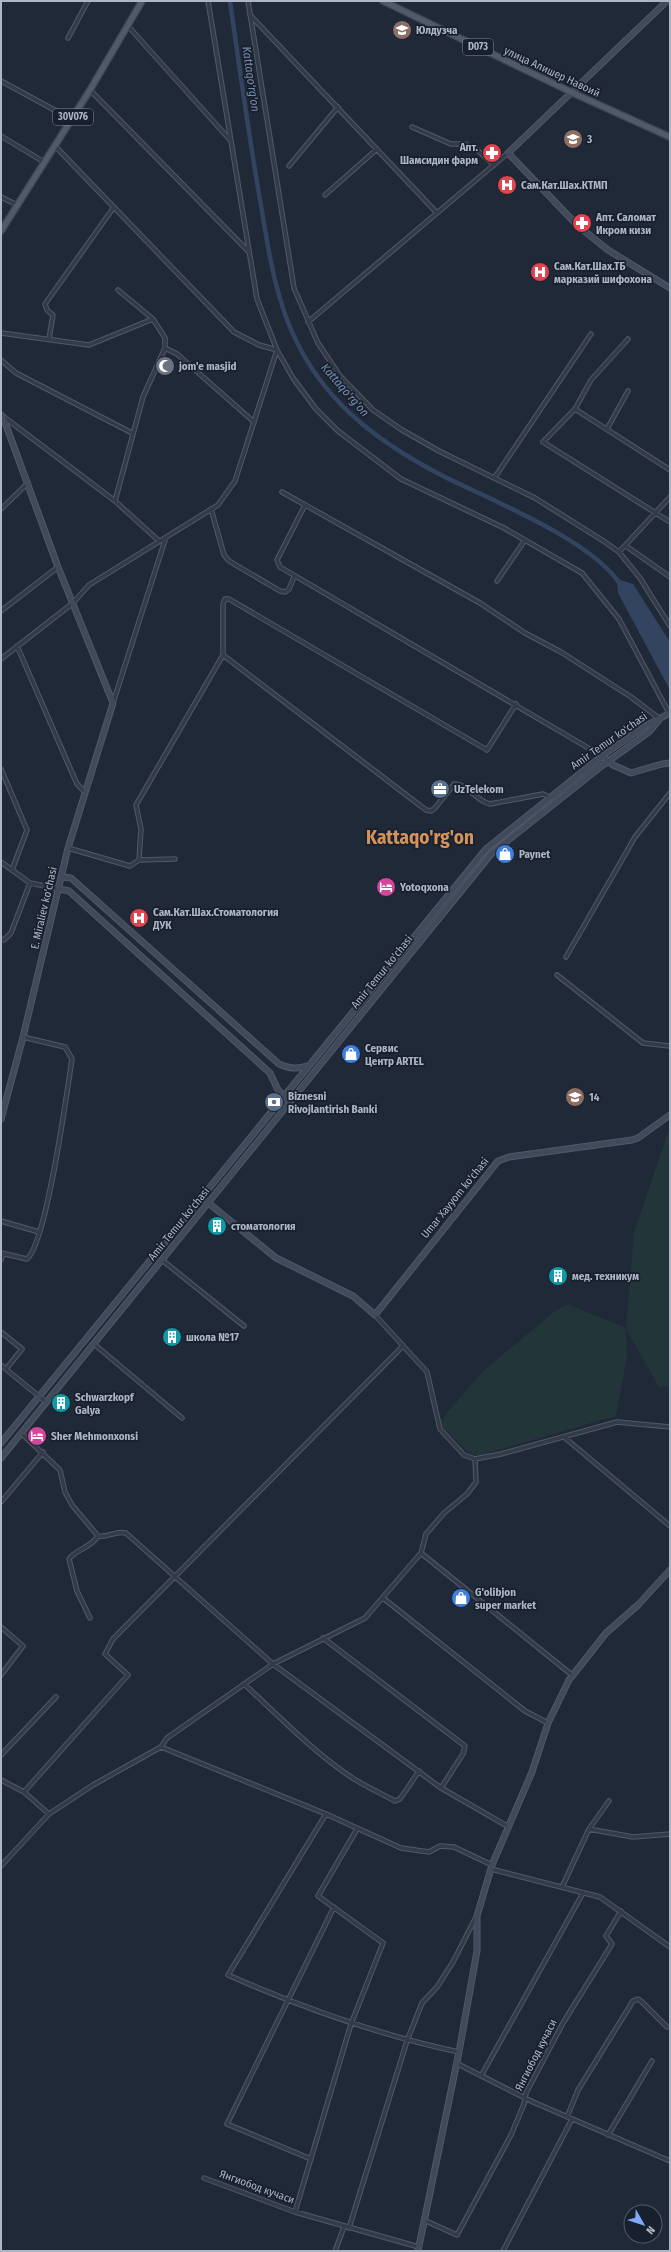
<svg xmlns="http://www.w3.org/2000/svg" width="671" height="2252" font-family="'Fira Sans Condensed',sans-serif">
  <rect width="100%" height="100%" fill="#202938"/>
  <!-- green -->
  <path fill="#223539" d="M670 1127V1386L659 1387 626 1329 627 1356 616 1416 477 1456 468 1452 442 1426 440 1421 482 1372 555 1311 568 1304 626 1328 634 1232Z"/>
  <!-- water -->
  <path fill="#334460" d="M617 579 633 584 670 642V690L618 593Z"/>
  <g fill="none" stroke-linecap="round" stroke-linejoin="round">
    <!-- canal -->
    <path stroke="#334460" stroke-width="4.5" d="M230 1C239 65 248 130 259 194 265 227 269 262 279 295 304 387 367 438 449 479 496 502 592 541 620 584"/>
    <defs>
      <path id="street" d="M208 1 257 299 277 350 293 378 316 409 338 431 401 479 504 528 582 573 619 619 669 713
        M248 1 294 288 318 343 340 376 373 410 402 430 439 451 535 498 605 542 619 552 640 578 670 626
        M250 15 437 213
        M127 25 231 141
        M68 38 88 1
        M1 81 71 119
        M90 90 249 252
        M412 127 451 144H465L476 149 494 165
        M1 136 44 162
        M289 166 338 107
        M325 195 377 149
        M1 197 17 205
        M308 322 508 153
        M1 333 89 345 153 319
        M49 339 53 315 47 310 45 304 114 207
        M628 339 591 380 575 409 543 442 670 522
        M165 348 177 354 254 422
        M1 360 16 373 132 433
        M575 409 670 470
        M4 417 115 501 159 541
        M607 429 628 391
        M495 477 591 334
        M282 492 480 603 525 633 561 652 631 697 660 719
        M115 501 143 397 165 348V338L153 319 118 290
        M305 505 277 560 280 567 602 756
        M1 509 28 483
        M211 509 224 555 229 561 280 591 285 592 289 589 294 577
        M626 546 670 577
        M619 552 670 497
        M497 581 525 540
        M1 611 58 567
        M17 646 77 784 85 792
        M223 655 426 810 431 811 435 808 454 784C467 783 476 801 490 804L543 794 549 797
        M1 659 73 603 89 585 218 505 235 481 277 350 259 345 234 332 54 145
        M113 703 166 537
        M1 769 27 830 12 870
        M68 848 130 866 139 860 175 859
        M139 860 141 829 136 805 223 655V604L225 599H229L487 750 516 704
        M1 862 30 883 59 889
        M1 939 4 940 11 933 30 883
        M566 957 635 837 670 793
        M557 975 643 1043 670 1046
        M1 1221 39 1232
        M1 1253 27 1259C47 1242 67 1091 72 1059L65 1047 23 1037
        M1 1260 3 1254
        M162 1260 244 1326
        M375 1315 427 1372 440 1429 464 1455 475 1459 501 1454 617 1422 670 1427
        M1 1332 22 1349 6 1369
        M94 1344 182 1418
        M1 1365 46 1402
        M21 1433 60 1470 65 1492 72 1505 98 1536C108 1538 116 1530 126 1533L273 1664 441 1788 509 1827
        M564 1437 670 1526
        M1 1502 43 1452
        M421 1553 572 1675
        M383 1598 525 1711 548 1723
        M90 1618 77 1591 69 1559C76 1549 91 1548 98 1536
        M1 1627 23 1646 1 1675
        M323 1638 465 1746 463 1754 441 1788
        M244 1684C279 1716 314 1753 354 1779 367 1787 382 1794 395 1801L400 1799 419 1771
        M161 1747 326 1814
        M1 1755 56 1697
        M1 1780 24 1792 49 1814
        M24 1792 128 1675 105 1654 113 1639 403 1346
        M589 1829 609 1801
        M1 1866 49 1814 93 1785 161 1747 167 1738 273 1664 365 1618 421 1553 426 1534 444 1513 467 1494 476 1482 475 1459
        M491 1869 600 1897 670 1947
        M562 1887 589 1829 633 1837 670 1834
        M459 2052C378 2035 303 2008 228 1975L326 1814 401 1848 429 1852 440 1846 454 1847 492 1865
        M456 2063 533 2102 670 2161
        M481 2076 583 1893
        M567 2117 578 2090 633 2001 638 1999 642 2002 667 2027
        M608 2135 652 2061
        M311 2159 227 2124 334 1907
        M204 2178 295 2212 419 2247
        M295 2212 351 2024 383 1943 318 1896 357 1829
        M424 2220 457 2235 511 2135 524 2104 526 2093 563 2023 612 1944 606 1936 621 1911
        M349 2228 407 2041 422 2003 437 1987 453 1962 476 1917
        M335 2251 344 2227
        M503 2251 572 2119"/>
      <path id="secondary" d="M667 1 508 153 577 225 608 250 670 288
        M1 415 3 417 58 567 113 703 68 848 23 1037 1 1119
        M602 756 613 765 631 773 662 764 670 763
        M62 877 71 878 279 1064C290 1069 297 1069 308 1066
        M59 889 69 891 270 1073 278 1090 290 1102
        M201 1197 276 1258 353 1296 375 1315 498 1161 509 1157 632 1140 638 1138 670 1115
        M1 1443 486 849 602 756 645 726 670 713
        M1 1458 492 853 599 768 649 732 659 720
        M418 2251 459 2052 477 1951V1916L492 1865 532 1772 548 1723 569 1680 606 1633 638 1605 670 1570"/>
      <path id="primary" d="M383 1 573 93 670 137
        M1 231 90 90 142 1"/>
    </defs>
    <!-- street casing -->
    <use href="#street" stroke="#515966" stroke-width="5.5"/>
    <!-- secondary casing -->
    <use href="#secondary" stroke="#515966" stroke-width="7"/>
    <!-- primary casing -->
    <use href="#primary" stroke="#3d4452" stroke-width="8"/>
    <!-- street -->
    <use href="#street" stroke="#333b48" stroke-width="3.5"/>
    <!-- secondary -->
    <use href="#secondary" stroke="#414a5b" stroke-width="5"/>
    <!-- primary -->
    <use href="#primary" stroke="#515a68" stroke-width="5.5"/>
  </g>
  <!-- icons -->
  <defs>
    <symbol id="school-disc" viewBox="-11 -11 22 22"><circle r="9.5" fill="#8d6e63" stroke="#19202d"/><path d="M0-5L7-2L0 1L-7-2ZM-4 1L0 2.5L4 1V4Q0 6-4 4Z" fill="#fff"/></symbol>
    <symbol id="pharmacy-disc" viewBox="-11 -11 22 22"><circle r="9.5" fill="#e0444e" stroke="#19202d"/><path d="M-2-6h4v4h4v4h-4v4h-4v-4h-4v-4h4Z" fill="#fff"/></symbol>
    <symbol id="hospital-disc" viewBox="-11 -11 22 22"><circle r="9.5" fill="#e0444e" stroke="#19202d"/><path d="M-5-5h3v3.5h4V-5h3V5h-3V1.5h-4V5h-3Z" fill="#fff"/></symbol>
    <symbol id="mosque-disc" viewBox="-11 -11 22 22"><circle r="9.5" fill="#6b7280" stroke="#19202d"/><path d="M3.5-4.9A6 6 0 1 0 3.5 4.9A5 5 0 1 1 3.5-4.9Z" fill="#fff"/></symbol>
    <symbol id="office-disc" viewBox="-11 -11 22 22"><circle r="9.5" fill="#5c6f8a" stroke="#19202d"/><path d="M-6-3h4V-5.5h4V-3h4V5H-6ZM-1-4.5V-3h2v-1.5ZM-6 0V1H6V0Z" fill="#fff"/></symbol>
    <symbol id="shop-disc" viewBox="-11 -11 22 22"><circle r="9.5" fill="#3f7fe0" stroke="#19202d"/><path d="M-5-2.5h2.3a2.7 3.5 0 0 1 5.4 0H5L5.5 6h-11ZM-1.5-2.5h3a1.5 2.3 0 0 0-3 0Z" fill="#fff"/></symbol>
    <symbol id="hotel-disc" viewBox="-11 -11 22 22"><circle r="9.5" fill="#d1479c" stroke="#19202d"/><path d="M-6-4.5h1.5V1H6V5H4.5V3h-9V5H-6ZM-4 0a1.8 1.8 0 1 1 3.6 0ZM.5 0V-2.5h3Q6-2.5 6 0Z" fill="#fff"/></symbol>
    <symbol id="bank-disc" viewBox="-11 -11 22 22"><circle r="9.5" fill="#5c6f8a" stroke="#19202d"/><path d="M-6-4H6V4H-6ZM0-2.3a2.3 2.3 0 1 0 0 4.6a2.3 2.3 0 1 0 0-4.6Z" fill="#fff"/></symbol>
    <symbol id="building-disc" viewBox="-11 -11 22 22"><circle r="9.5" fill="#0f9aa8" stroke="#19202d"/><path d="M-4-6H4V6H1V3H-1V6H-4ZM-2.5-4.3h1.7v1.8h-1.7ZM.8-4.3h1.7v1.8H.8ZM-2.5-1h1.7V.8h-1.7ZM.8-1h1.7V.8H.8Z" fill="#fff"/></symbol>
  </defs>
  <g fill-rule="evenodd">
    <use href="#school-disc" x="391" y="19" width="22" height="22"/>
    <use href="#school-disc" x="562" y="128" width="22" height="22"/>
    <use href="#pharmacy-disc" x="481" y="142" width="22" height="22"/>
    <use href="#hospital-disc" x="496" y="174" width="22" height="22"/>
    <use href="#pharmacy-disc" x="571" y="212" width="22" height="22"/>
    <use href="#hospital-disc" x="529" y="261" width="22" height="22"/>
    <use href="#mosque-disc" x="154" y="355" width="22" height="22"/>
    <use href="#office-disc" x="429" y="778" width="22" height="22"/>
    <use href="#shop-disc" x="494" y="843" width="22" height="22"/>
    <use href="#hotel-disc" x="375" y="876" width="22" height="22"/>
    <use href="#hospital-disc" x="128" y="907" width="22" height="22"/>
    <use href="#shop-disc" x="340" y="1043" width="22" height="22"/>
    <use href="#school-disc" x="564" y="1086" width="22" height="22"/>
    <use href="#bank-disc" x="263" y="1091" width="22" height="22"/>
    <use href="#building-disc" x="206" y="1215" width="22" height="22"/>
    <use href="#building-disc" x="547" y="1265" width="22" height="22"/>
    <use href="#building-disc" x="161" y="1326" width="22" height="22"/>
    <use href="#building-disc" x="50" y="1392" width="22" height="22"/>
    <use href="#hotel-disc" x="26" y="1425" width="22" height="22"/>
    <use href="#shop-disc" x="450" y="1587" width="22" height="22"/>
  </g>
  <g text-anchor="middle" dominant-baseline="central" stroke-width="3.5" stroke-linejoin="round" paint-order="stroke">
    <!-- shield labels -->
    <g fill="#19202d" stroke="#818997" stroke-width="1">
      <rect x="463" y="39" width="30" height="16" rx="3"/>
      <rect x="53" y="109" width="40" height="16" rx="3"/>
    </g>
    <g font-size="10" font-weight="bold" fill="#aeb6c5">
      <text x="478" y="47">D073</text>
      <text x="73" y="117">30V076</text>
    </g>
    <!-- poi labels -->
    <g font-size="11" font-weight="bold" fill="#aeb6c5" stroke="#19202d" text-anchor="start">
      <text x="416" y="30">Юлдузча</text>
      <text x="587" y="139">3</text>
      <text x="478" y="147" text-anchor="end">Апт.<tspan x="478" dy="13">Шамсидин фарм</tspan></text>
      <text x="521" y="185">Сам.Кат.Шах.КТМП</text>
      <text x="596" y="217">Апт. Саломат<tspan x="596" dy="13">Икром кизи</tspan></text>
      <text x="554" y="266">Сам.Кат.Шах.ТБ<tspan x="554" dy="13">марказий шифохона</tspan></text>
      <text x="179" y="366">jom'e masjid</text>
      <text x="454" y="789">UzTelekom</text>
      <text x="519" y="854">Paynet</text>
      <text x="400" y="887">Yotoqxona</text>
      <text x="153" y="912">Сам.Кат.Шах.Стоматология<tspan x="153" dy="13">ДУК</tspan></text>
      <text x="365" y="1048">Сервис<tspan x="365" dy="13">Центр ARTEL</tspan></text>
      <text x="288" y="1096">Biznesni<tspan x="288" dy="13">Rivojlantirish Banki</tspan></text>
      <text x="589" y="1097">14</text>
      <text x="231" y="1226">стоматология</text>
      <text x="572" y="1276">мед. техникум</text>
      <text x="186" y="1337">школа №17</text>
      <text x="75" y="1397">Schwarzkopf<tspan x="75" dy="13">Galya</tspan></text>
      <text x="51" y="1436">Sher Mehmonxonsi</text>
      <text x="475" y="1592">G'olibjon<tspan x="475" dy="13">super market</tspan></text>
    </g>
    <!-- street labels -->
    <g font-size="11" fill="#aeb6c5" stroke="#19202d">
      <text transform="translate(552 72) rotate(25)">улица Алишер Навоий</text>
      <text transform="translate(609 741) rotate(-35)">Amir Temur ko'chasi</text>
      <text transform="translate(44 908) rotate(-77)">E. Miraliev ko'chasi</text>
      <text transform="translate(382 972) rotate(-51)">Amir Temur ko'chasi</text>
      <text transform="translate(455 1198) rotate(-51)">Umar Xayyom ko‘chasi</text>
      <text transform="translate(179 1224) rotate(-51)">Amir Temur ko'chasi</text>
      <text transform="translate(536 2055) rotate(-63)">Янгиобод кучаси</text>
      <text transform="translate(257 2187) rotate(20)">Янгиобод кучаси</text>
    </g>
    <!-- water labels -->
    <g font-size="12" font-style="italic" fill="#758cae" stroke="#19202d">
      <text transform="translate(251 79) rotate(82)">Kattaqo'rg'on</text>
      <text transform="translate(345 390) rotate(49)">Kattaqo'rg'on</text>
    </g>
    <!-- town labels -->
    <g font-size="19" font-weight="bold" fill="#d4935a" stroke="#19202d">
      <text x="420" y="837">Kattaqo'rg'on</text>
    </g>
  </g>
  <!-- border -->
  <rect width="671" height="2252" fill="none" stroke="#aeb6c5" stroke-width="4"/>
  <!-- north arrow -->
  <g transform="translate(643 2224) rotate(129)"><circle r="19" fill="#19202d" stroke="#555c6a"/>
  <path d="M0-3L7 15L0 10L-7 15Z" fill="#7faaf8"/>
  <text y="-6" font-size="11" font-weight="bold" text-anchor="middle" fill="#aeb6c5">N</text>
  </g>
</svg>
